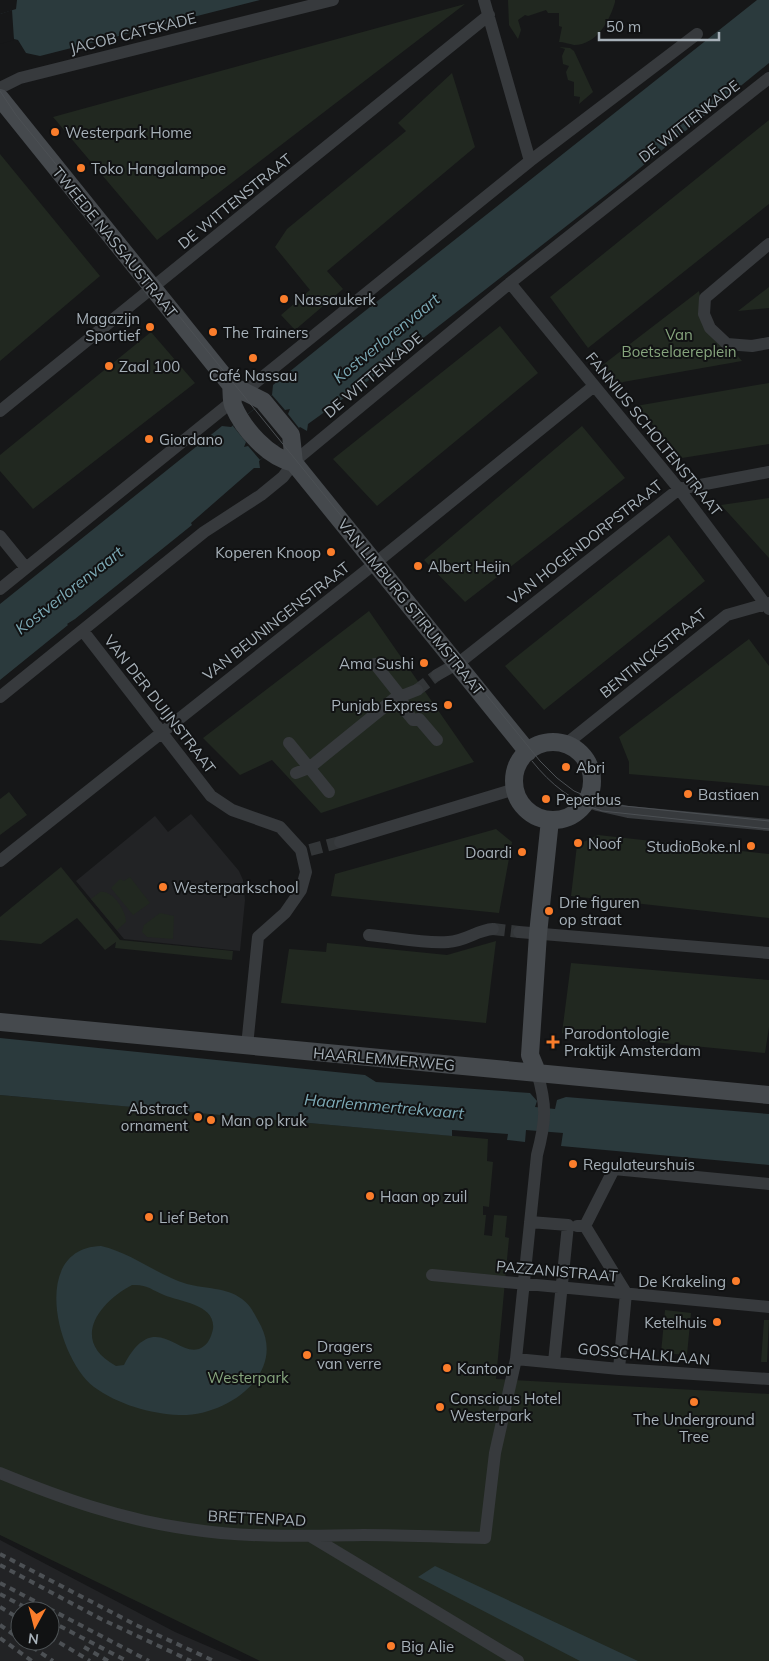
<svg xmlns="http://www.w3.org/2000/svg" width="769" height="1661" font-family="Mulish,sans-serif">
  <rect width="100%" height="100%" fill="#161718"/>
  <!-- built -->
  <path fill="#222325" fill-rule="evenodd" d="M191 814 239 871 243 880 245 900 240 951 124 939 76 881 155 816 168 832Z
    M0 1540 175 1632 242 1661H0ZM20 1611H50V1641H20Z"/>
  <!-- green -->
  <path fill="#212820" d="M508 0H615V2C610 20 597 45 574 45 569 44 564 42 559 42L562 27 559 26V13H548L546 10 528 16 525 15 518 20 521 30 518 39 509 25Z
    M465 4 157 240 53 117Z
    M559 47 570 48 574 51 593 92 579 104 580 97 574 96V82L568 80 566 72 569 66 563 64 562 56 565 49Z
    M452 73 475 147 327 271 343 289 295 330 281 315 310 290 275 247 287 229 406 131 398 123Z
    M769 120V204L588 348 550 297Z
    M0 154 100 276 0 361Z
    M769 287V308L738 311Z
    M699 291 706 329 731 348 742 361 623 382 619 385 600 367Z
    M500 326 538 373 377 506 333 459Z
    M151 332 195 383 33 509 0 471V455Z
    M769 383V444L682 458 636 406Z
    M582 426 625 478 465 602 424 560Z
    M769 498V558L721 505Z
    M669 535 705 581 544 710 505 666Z
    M369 611 474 762 321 813 272 760 240 775 203 738Z
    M749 639 769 666V786L629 774V762L619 737Z
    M9 792 27 815 0 835V799Z
    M496 829 512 842 499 913 331 896 335 874Z
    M598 835 769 854V918L571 896 577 845Z
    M61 867 120 940 233 951 232 960 115 948 116 942 105 950 77 918 41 944 0 940V917Z
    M130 877 150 903 133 915 111 888 120 879 124 881Z
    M100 892C113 890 126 911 126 922L117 930 91 899Z
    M160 913 174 916 173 939 147 937 142 932 144 925Z
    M496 941 486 1023 281 1003 289 949 326 952 327 943 447 955Z
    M571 963 769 980V1027L765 1053 562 1033Z
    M0 1095 488 1139 487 1161 493 1162 489 1207 483 1206V1215H486L484 1235 492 1236 494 1215 507 1216 505 1237 509 1238 496 1379 769 1394V1661H260L0 1535Z
    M665 1310 691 1313 687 1355 661 1353Z
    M764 1320H769L767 1362H761Z"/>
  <!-- water -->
  <path fill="#2b3a3d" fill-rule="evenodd" d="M17 0H260L40 56 26 53 18 40 14 39 0 14 16 9Z
    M757 0H769V63L624 181 376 375 308 424 307 431 300 427 259 461 260 468H254L191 523 192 525 75 619 67 624 68 625 0 680V604L222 426 231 427 272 395 273 385 341 330Z
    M0 1038 365 1075 376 1082 530 1093 537 1101 535 1107 555 1109 557 1100 566 1097 769 1114V1165L561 1146 563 1133 526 1130 525 1142 507 1140 508 1134 452 1130V1136L0 1095Z
    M101 1246C132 1253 157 1275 187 1284 205 1289 226 1287 242 1299 252 1306 255 1316 261 1326 286 1377 223 1417 179 1415 151 1414 117 1404 94 1387 56 1357 30 1248 101 1246ZM132 1285C147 1284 152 1290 164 1295 180 1302 216 1304 213 1329 212 1334 209 1343 204 1346 181 1365 156 1304 124 1365L116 1366C70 1341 98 1303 132 1285Z
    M435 1566 638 1661H580L418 1577Z"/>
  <!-- pier -->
  <path fill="#161718" d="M12 10 14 40 0 44V14Z
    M272 395 285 410 290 409 288 414 299 428 260 460 248 446 244 447 246 442 233 426Z"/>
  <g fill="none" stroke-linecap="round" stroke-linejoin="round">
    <!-- street-tunnel -->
    <path stroke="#333638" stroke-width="12" stroke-dasharray="12 6" stroke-linecap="butt" d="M417 690 437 675
      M310 850 340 842
      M493 929 519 932"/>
    <!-- street -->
    <path stroke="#373a3d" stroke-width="12" d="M484 0 530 161
      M0 88 20 78 333 0
      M769 244 705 298 704 314 710 328 727 344 752 346 769 343
      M510 283 679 489 769 609
      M0 411 489 15
      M0 536 26 568
      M0 589 530 161 697 34
      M83 631 211 796 232 810 280 827 301 850 306 872 301 890 285 913 258 937 247 1046
      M375 664 402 698 404 709 413 720 419 719 437 740
      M437 675 460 662 679 489 769 472
      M0 697 204 532 261 495 283 477 296 460 510 283 769 78
      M289 743 329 792
      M566 744 727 615 769 603
      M296 773 309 768 394 699 417 690
      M587 801 597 805 628 812 769 825
      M340 842 515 789
      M0 861 378 561 594 386
      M519 932 769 953
      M369 935C394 937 423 944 448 942 466 941 477 930 493 929
      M530 1222 568 1225 554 1362
      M577 1226H585L626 1293 619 1369
      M585 1226 614 1169 769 1184
      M432 1275 769 1307
      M516 1359 619 1369 769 1379
      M0 1473C61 1498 123 1520 189 1529 246 1538 305 1536 363 1535 404 1535 444 1537 485 1538L495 1453 516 1359 537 1155C546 1121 547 1106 537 1072
      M312 1537 518 1661"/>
    <!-- secondary -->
    <path stroke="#45494d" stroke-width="18" d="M0 98 231 385 263 401 291 435 294 463 528 752
      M231 385C232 391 231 399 233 405 243 429 268 457 294 463
      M514 781a39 39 0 1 1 78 0a39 39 0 1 1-78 0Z
      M0 1022 769 1095
      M537 1072 530 1055 538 934 550 820"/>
    <!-- tram -->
    <path stroke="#4c5054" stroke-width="1" d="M0 91 16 115 540 761 557 778 574 791 605 804 769 821
      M532 761C551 785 573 802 602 811L769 829"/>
    <!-- rail -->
    <path stroke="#4c5054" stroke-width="4" stroke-dasharray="6 5" stroke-linecap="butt" d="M0 1554 136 1625 214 1661
      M0 1565 101 1619 191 1661
      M0 1583 149 1661
      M0 1594 32 1611
      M0 1607 20 1619
      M50 1621 127 1661
      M0 1625 20 1639
      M50 1637 90 1661
      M0 1638 32 1661
      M23 1641 53 1661
      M84 1647 108 1661"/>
  </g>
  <!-- markers -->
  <g fill="#fb7d2b" stroke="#111213" stroke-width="2">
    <circle cx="55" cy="132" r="5"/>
    <circle cx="81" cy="168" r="5"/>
    <circle cx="284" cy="299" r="5"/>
    <circle cx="150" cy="327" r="5"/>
    <circle cx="213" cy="332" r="5"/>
    <circle cx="253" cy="358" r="5"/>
    <circle cx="109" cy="366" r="5"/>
    <circle cx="149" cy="439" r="5"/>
    <circle cx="331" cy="552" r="5"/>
    <circle cx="418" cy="566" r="5"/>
    <circle cx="424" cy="663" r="5"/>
    <circle cx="448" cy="705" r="5"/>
    <circle cx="566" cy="767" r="5"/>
    <circle cx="688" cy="794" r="5"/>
    <circle cx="546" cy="799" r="5"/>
    <circle cx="578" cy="843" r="5"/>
    <circle cx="751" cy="846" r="5"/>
    <circle cx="522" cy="852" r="5"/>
    <circle cx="163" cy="887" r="5"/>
    <circle cx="549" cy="911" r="5"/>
    <path d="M550.5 1034.5h5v5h5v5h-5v5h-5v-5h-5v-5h5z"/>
    <circle cx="198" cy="1117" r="5"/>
    <circle cx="211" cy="1120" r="5"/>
    <circle cx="573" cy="1164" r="5"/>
    <circle cx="370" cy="1196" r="5"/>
    <circle cx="149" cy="1217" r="5"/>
    <circle cx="736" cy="1281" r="5"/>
    <circle cx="717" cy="1322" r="5"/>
    <circle cx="307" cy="1355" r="5"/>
    <circle cx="447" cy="1368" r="5"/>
    <circle cx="694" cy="1402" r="5"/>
    <circle cx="440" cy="1407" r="5"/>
    <circle cx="391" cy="1646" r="5"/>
  </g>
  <g text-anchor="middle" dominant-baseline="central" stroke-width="4" stroke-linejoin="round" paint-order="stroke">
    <!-- street labels -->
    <g font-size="15" fill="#a7b1b9" stroke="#111213">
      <text transform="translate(133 33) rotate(-14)">JACOB CATSKADE</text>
      <text transform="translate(689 121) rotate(-38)">DE WITTENKADE</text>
      <text transform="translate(235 201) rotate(-39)">DE WITTENSTRAAT</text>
      <text transform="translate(115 242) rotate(51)">TWEEDE NASSAUSTRAAT</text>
      <text transform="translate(373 375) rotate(-40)">DE WITTENKADE</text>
      <text transform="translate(654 434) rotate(51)">FANNIUS SCHOLTENSTRAAT</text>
      <text transform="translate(585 542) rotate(-38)">VAN HOGENDORPSTRAAT</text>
      <text transform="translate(411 607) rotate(51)">VAN LIMBURG STIRUMSTRAAT</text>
      <text transform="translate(276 621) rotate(-38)">VAN BEUNINGENSTRAAT</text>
      <text transform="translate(653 653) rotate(-39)">BENTINCKSTRAAT</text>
      <text transform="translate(160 704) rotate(52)">VAN DER DUIJNSTRAAT</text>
      <text transform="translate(384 1059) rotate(5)">HAARLEMMERWEG</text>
      <text transform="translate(557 1271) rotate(5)">PAZZANISTRAAT</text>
      <text transform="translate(644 1354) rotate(5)">GOSSCHALKLAAN</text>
      <text transform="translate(257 1518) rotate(3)">BRETTENPAD</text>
    </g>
    <!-- poi labels -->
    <g font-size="15" fill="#a7b1b9" stroke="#111213" text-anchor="start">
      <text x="65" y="132">Westerpark Home</text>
      <text x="91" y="168">Toko Hangalampoe</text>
      <text x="294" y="299">Nassaukerk</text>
      <text x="140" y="318" text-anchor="end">Magazijn<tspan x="140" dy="17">Sportief</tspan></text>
      <text x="223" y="332">The Trainers</text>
      <text x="119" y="366">Zaal 100</text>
      <text x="253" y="375" text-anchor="middle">Café Nassau</text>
      <text x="159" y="439">Giordano</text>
      <text x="321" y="552" text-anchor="end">Koperen Knoop</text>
      <text x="428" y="566">Albert Heijn</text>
      <text x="414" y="663" text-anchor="end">Ama Sushi</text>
      <text x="438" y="705" text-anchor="end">Punjab Express</text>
      <text x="576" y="767">Abri</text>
      <text x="698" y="794">Bastiaen</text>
      <text x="556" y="799">Peperbus</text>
      <text x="588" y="843">Noof</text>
      <text x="741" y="846" text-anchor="end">StudioBoke.nl</text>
      <text x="512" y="852" text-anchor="end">Doardi</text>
      <text x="173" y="887">Westerparkschool</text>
      <text x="559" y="902">Drie figuren<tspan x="559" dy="17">op straat</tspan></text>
      <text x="564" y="1033">Parodontologie<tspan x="564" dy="17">Praktijk Amsterdam</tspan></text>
      <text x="188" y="1108" text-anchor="end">Abstract<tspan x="188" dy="17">ornament</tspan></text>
      <text x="221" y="1120">Man op kruk</text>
      <text x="583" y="1164">Regulateurshuis</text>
      <text x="380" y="1196">Haan op zuil</text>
      <text x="159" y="1217">Lief Beton</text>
      <text x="726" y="1281" text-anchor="end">De Krakeling</text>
      <text x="707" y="1322" text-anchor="end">Ketelhuis</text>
      <text x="317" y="1346">Dragers<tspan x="317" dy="17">van verre</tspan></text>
      <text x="457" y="1368">Kantoor</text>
      <text x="450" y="1398">Conscious Hotel<tspan x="450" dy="17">Westerpark</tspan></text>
      <text x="694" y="1419" text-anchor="middle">The Underground<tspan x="694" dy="17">Tree</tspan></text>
      <text x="401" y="1646">Big Alie</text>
    </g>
    <!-- park labels -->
    <g font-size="15" fill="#86a57d" stroke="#111213">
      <text x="679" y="334">Van<tspan x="679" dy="17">Boetselaereplein</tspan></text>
      <text x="248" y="1377">Westerpark</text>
    </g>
    <!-- water labels -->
    <g font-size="16" font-style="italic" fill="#7daab6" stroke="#111213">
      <text transform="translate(386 338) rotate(-39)">Kostverlorenvaart</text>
      <text transform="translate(69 590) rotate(-38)">Kostverlorenvaart</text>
      <text transform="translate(384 1106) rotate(5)">Haarlemmertrekvaart</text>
    </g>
  </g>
  <!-- north arrow -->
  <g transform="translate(35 1626) rotate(187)"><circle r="24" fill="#111213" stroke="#4d5255"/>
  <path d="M0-4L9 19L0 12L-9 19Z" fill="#fb7d2b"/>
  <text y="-8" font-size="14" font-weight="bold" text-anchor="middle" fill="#a7b1b9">N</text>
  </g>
  <!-- scale -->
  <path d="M599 32v8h120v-8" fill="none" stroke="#a7b1b9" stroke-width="2.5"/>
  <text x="606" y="32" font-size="15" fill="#a7b1b9" stroke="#111213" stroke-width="4" paint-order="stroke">50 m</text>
</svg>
